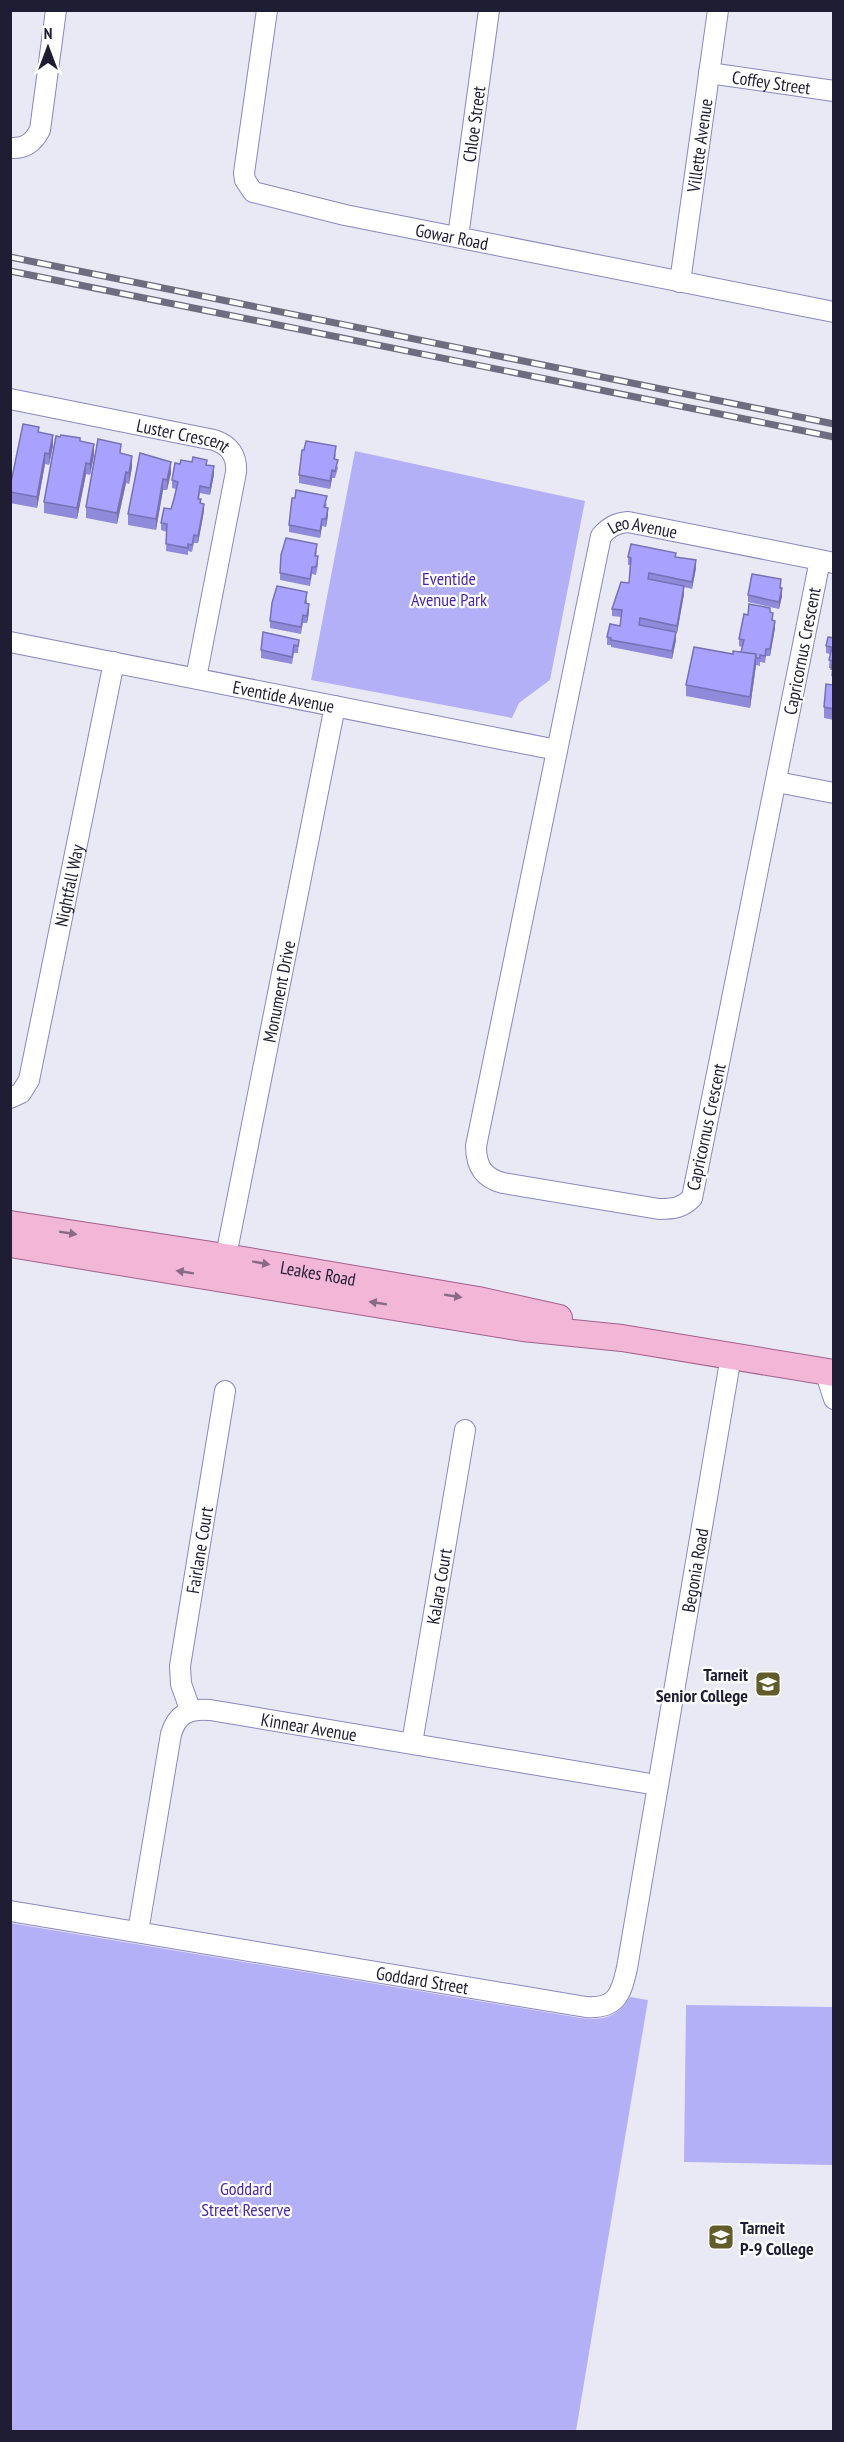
<svg xmlns="http://www.w3.org/2000/svg" width="844" height="2442" font-family="'PT Sans Narrow',sans-serif">
  <rect width="100%" height="100%" fill="#e9e9f5"/>
  <!-- green -->
  <path fill="#b4b0f8" d="M355 451 585 501 550 680 519 703 512 718 311 680Z
    M10 1923 581 2018C603 2021 618 2017 630 1997L648 2000 576 2431H11Z
    M686 2005 833 2007V2165L684 2162Z"/>
  <g fill="none" stroke-linecap="round" stroke-linejoin="round">
    <defs>
      <g id="minor">
        <path id="s1" d="M267 10 244 173 245 180 253 192 345 215 834 312"/>
        <path id="s2" d="M709 73 834 91"/>
        <path d="M10 148C25 149 33 143 40 130L56 10"/>
        <path id="s3" d="M458 237 489 10"/>
        <path id="s4" d="M680 282 718 10"/>
        <path id="s5" d="M10 399 214 440C230 445 237 456 236 472L196 678"/>
        <path id="s6" d="M820 560 692 1198C682 1208 673 1209 659 1209L503 1183C483 1178 476 1166 476 1146L601 536C609 527 616 523 628 522L820 560 834 563"/>
        <path id="s7" d="M10 642 557 750"/>
        <path d="M777 782 834 793"/>
        <path id="s8" d="M10 1098 21 1093 29 1080 114 662"/>
        <path id="s9" d="M223 1271 335 706"/>
        <path d="M825 1371 834 1399"/>
        <path id="s10" d="M190 1709 181 1684 180 1666 225 1391"/>
        <path id="s11" d="M412 1743 465 1430"/>
        <path id="s12" d="M10 1911 586 2007C616 2009 621 1995 627 1968L731 1356"/>
        <path id="s13" d="M138 1932 171 1734C177 1714 189 1708 210 1710L657 1785"/>
      </g>
      <g id="major">
        <path id="s14" d="M10 1224 225 1257 478 1300 559 1318"/>
        <path d="M10 1244 523 1328 622 1338 834 1373"/>
      </g>
    </defs>
    <!-- minor casing -->
    <use href="#minor" stroke="#8a87bf" stroke-width="22"/>
    <!-- major casing -->
    <use href="#major" stroke="#a2618d" stroke-width="28"/>
    <!-- minor -->
    <use href="#minor" stroke="#fff" stroke-width="20"/>
    <!-- major -->
    <use href="#major" stroke="#f2b6d7" stroke-width="26"/>
    <defs>
      <path id="rail" d="M10 257 834 424
        M10 271 834 437"/>
    </defs>
    <!-- rail casing -->
    <use href="#rail" stroke="#6e6d7f" stroke-width="7"/>
    <!-- rail -->
    <use href="#rail" stroke="#fff" stroke-width="4.5" stroke-dasharray="14" stroke-linecap="butt"/>
  </g>
  <!-- wall -->
  <path fill="#908ada" d="M39 432 53 446 49 465 45 464 37 508 10 503V487Z
    M80 441 94 455 90 475 86 474 77 519 44 513V502Z
    M121 454 132 467 129 484 126 483 117 524 86 518V507Z
    M336 454 335 460 338 468 335 478H332L330 489 299 483V475Z
    M171 462V473L167 490H163L156 530 128 525V514Z
    M192 462 207 465 214 474 210 495 200 493 199 499 204 511 198 543H194L192 552 188 551V555L166 551 167 532 161 530V523L171 509 176 489 172 488V480L180 464Z
    M327 503 326 507 328 515 326 527 322 526 320 538 289 532V525Z
    M317 551 316 556 318 564 317 570 316 575 312 574 310 586 280 580V573Z
    M628 557H676L696 568 692 589 684 587V594L677 633H676V640L672 659 611 647V645H607V637L620 626 621 617 612 616V609L629 583 630 565H628Z
    M781 588 782 596 779 609 748 602V595Z
    M307 599V604L309 612 307 623H303L301 634 270 628V621Z
    M770 613 775 628 770 656H766L765 663 760 662V666L756 665 750 708 686 696V685L733 654 741 652 742 647 739 646V639L748 615Z
    M834 638V677L831 676 832 668H829L830 654 826 653V646Z
    M299 640 298 653H294L292 664 261 658V650Z
    M834 682V720L824 718V707Z"/>
  <!-- shaded-wall -->
  <path fill="#7671b2" d="M53 435V446L49 465V454Z
    M94 444V455L90 475V464Z
    M45 453V464L37 508V497Z
    M132 456V467L129 484V473Z
    M171 462V473L167 490V480Z
    M86 463V474L77 519V508Z
    M214 466V474L210 495V488Z
    M332 470V478L330 489V481Z
    M126 472V483L117 524V513Z
    M163 479V490L156 530V519Z
    M204 504V511L198 543V536Z
    M328 508V515L326 527V519Z
    M322 519V526L320 538V531Z
    M696 560V568L692 589V582Z
    M684 586V594L677 633V626Z
    M782 588V596L779 609V602Z
    M309 604V612L307 623V616Z
    M775 621V628L770 656V649Z
    M676 632V640L672 659V651Z
    M756 654V665L750 708V697Z"/>
  <!-- building -->
  <path fill="#a8a1fe" stroke="#7671b2" stroke-width="1.5" d="M23 424 39 427 38 432 53 435 49 454 45 453 37 497 10 492V487Z
    M61 435 80 438V441L94 444 90 464 86 463 77 508 44 502 56 436 60 437Z
    M98 439 121 444 120 453 132 456 129 473 126 472 117 513 86 507Z
    M306 441 336 446 334 459 338 460 335 471 332 470 330 481 299 475 302 450H304Z
    M140 453 171 462 167 480 163 479 156 519 128 514Z
    M193 457 207 460 206 465 214 466 210 488 200 486 198 499H201L200 503 204 504 198 536 194 535 192 545 188 544V548L166 544 167 524 161 523 164 508 171 509 174 499 178 482 172 480 175 463 180 464 181 460 192 462Z
    M296 490 327 496 324 507 328 508 327 514 326 519H322L320 531 289 525 292 498H295Z
    M286 538 317 544 315 556H318L317 563 316 567H312L310 579 280 573 281 555Z
    M631 544 676 553 675 557 696 560 692 582 649 573 648 579 684 586 677 626 640 618 639 625 676 632 672 651 611 640V638L607 637 610 624 620 626 622 610 612 609 621 582 629 583 631 558 628 557Z
    M752 574 781 579 780 588H782L779 602 748 595Z
    M277 586 307 592 305 603 309 604 307 616 303 615 301 627 270 621 272 603Z
    M749 604 770 608V612L773 613 772 620 775 621 770 649H766L765 656 760 655V658H756V654L741 652 744 640 739 639 744 614 748 615Z
    M263 632 299 640 298 646 294 645 292 657 261 650Z
    M828 637 834 638V669H831L833 661 829 660 832 647 826 646Z
    M694 647 733 654V651L756 654 750 697 686 685Z
    M834 682V709L824 707 826 684 833 685Z"/>
  <!-- one-way arrows -->
  <defs><path id="oneway-solid" d="M-6-.8H1V-3.2L6.5 0L1 3.2V.8H-6Z" transform="scale(1.5)"/></defs>
  <g fill="#886a85">
    <use href="#oneway-solid" transform="translate(68 1233) rotate(9)"/>
    <use href="#oneway-solid" transform="translate(261 1263) rotate(10)"/>
    <use href="#oneway-solid" transform="translate(185 1272) rotate(-171)"/>
    <use href="#oneway-solid" transform="translate(453 1296) rotate(9)"/>
    <use href="#oneway-solid" transform="translate(378 1303) rotate(-171)"/>
  </g>
  <!-- icons -->
  <defs>
    <symbol id="school-square" viewBox="-11 -11 22 22"><rect x="-9" y="-9" width="18" height="18" rx="4" fill="#605d2a" stroke="#fff"/><path d="M0-5L7-2L0 1L-7-2ZM-4 1L0 2.5L4 1V4Q0 6-4 4Z" fill="#fff"/></symbol>
  </defs>
  <g fill-rule="evenodd">
    <use href="#school-square" x="753" y="1669" width="30" height="30"/>
    <use href="#school-square" x="706" y="2222" width="30" height="30"/>
  </g>
  <g text-anchor="middle" dominant-baseline="central" stroke-width="4.5" stroke-linejoin="round" paint-order="stroke">
    <!-- street labels -->
    <g font-size="18" fill="#1f1d33" stroke="#fff">
      <text stroke="none"><textPath href="#s2" startOffset="63">Coffey Street</textPath></text>
      <text stroke="none"><textPath href="#s3" startOffset="114">Chloe Street</textPath></text>
      <text stroke="none"><textPath href="#s4" startOffset="138">Villette Avenue</textPath></text>
      <text stroke="none"><textPath href="#s1" startOffset="390">Gowar Road</textPath></text>
      <text stroke="none"><textPath href="#s5" startOffset="177">Luster Crescent</textPath></text>
      <text stroke="none"><textPath href="#s6" startOffset="1564">Leo Avenue</textPath></text>
      <text transform="translate(802 651) rotate(-79)">Capricornus Crescent</text>
      <text stroke="none"><textPath href="#s7" startOffset="279">Eventide Avenue</textPath></text>
      <text stroke="none"><textPath href="#s8" startOffset="226">Nightfall Way</textPath></text>
      <text stroke="none"><textPath href="#s9" startOffset="285">Monument Drive</textPath></text>
      <text transform="translate(706 1127) rotate(-78)">Capricornus Crescent</text>
      <text stroke="none"><textPath href="#s14" startOffset="312">Leakes Road</textPath></text>
      <text stroke="none"><textPath href="#s10" startOffset="162">Fairlane Court</textPath></text>
      <text stroke="none"><textPath href="#s12" startOffset="1052">Begonia Road</textPath></text>
      <text stroke="none"><textPath href="#s11" startOffset="159">Kalara Court</textPath></text>
      <text stroke="none"><textPath href="#s13" startOffset="352">Kinnear Avenue</textPath></text>
      <text stroke="none"><textPath href="#s12" startOffset="418">Goddard Street</textPath></text>
    </g>
    <!-- park labels -->
    <g font-size="18" fill="#4a27ac" stroke="#fff">
      <text x="449" y="578">Eventide<tspan x="449" dy="21">Avenue Park</tspan></text>
      <text x="246" y="2188">Goddard<tspan x="246" dy="21">Street Reserve</tspan></text>
    </g>
    <!-- poi labels -->
    <g font-size="18" font-weight="bold" fill="#1f1d33" stroke="#fff" text-anchor="end">
      <text x="748" y="1674">Tarneit<tspan x="748" dy="21">Senior College</tspan></text>
      <text x="740" y="2227" text-anchor="start">Tarneit<tspan x="740" dy="21">P-9 College</tspan></text>
    </g>
  </g>
  <!-- border -->
  <rect width="844" height="2442" fill="none" stroke="#1f1d33" stroke-width="24"/>
  <!-- north arrow -->
  <g transform="translate(48 48)" stroke="#ffffff" stroke-width="4.5" paint-order="stroke">
  <path d="M0-4.5L10 22L0 15L-10 22Z" fill="#1f1d33"/>
  <text y="-9" font-size="16" font-weight="bold" text-anchor="middle" fill="#1f1d33">N</text>
  </g>
</svg>
